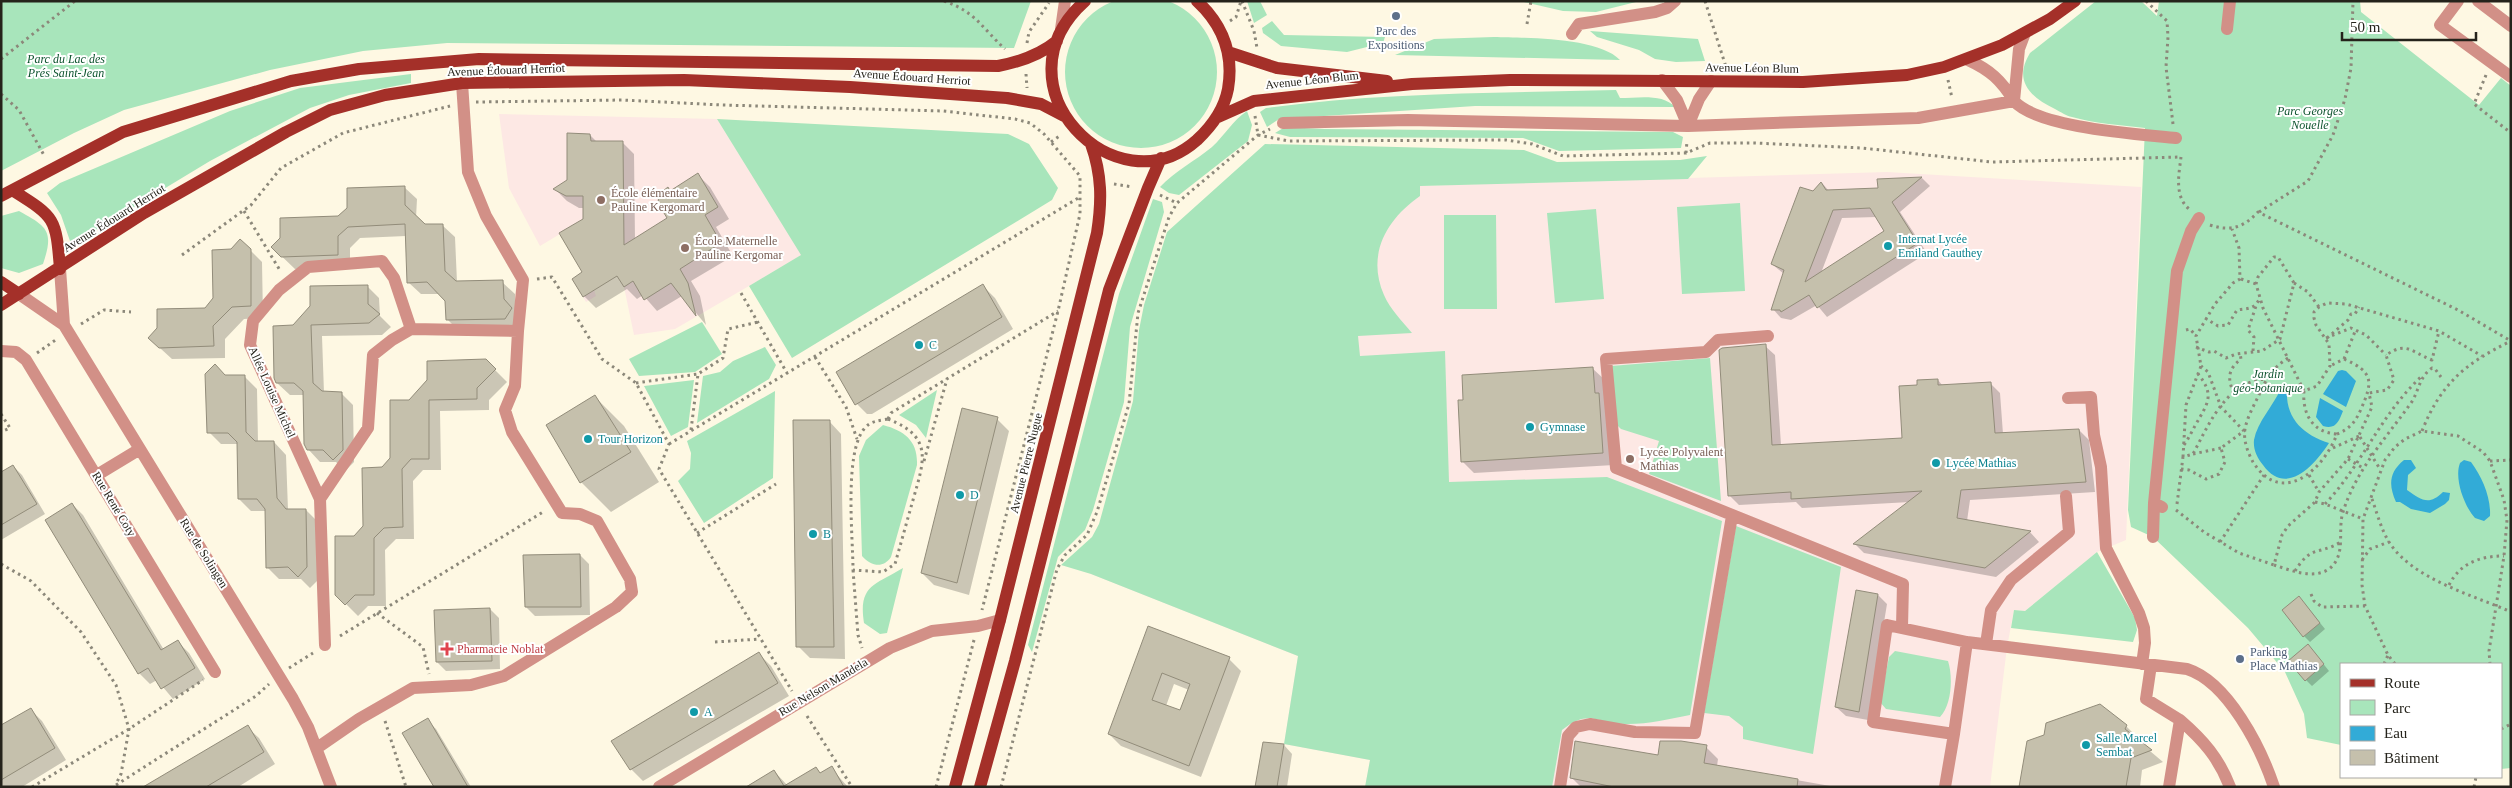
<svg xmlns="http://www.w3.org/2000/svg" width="2512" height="788" font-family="'Times New Roman',serif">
  <rect width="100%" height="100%" fill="#fef8e3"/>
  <!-- education -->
  <path fill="#fde8e4" d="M499 114 717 119 802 255 675 329 634 335 624 287 617 276 594 290 596 296 586 302 572 279 582 272 560 234 540 246 509 188Z
    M1887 172 2141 187 2126 540 2097 552 2025 611 2014 610 2007 647 1990 787H1365L1370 760 1284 744 1298 656 1091 574 1420 186Z"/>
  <!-- green -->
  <path fill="#a8e5bb" d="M1065 72a76 76 0 1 1 152 0a76 76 0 1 1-152 0Z
    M1 1H1031L1014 48 447 43 363 51 270 70 124 110 74 133 1 171Z
    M1247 1H1260L1267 15 1254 23Z
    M1520 1H1640L1596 12 1563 11Z
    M2096 1H2141L2157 16 2159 1H2360L2361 12 2479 105 2501 78 2511 86V768L2501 769V664H2341V745L2307 738 2304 714 2285 672 2248 628 2153 537 2131 527 2128 510 2145 128C2121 125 2096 124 2072 117 2066 116 2061 112 2055 109 2030 97 2013 81 2030 53Z
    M1272 21 1284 35 1385 37 1383 43 1347 52 1281 46 1263 33 1262 28Z
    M1590 31 1698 39 1705 61 1676 62 1655 59 1639 50 1597 37Z
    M1494 37C1525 38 1598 37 1620 60L1395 55 1434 39Z
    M411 74V83L349 95 310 108 210 161 91 233 70 241 61 215 47 193 60 183 230 111 300 88Z
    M1616 90 1620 98C1637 98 1663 93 1675 107L1475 106 1279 119 1267 127 1260 112 1266 108C1381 92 1500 93 1616 90Z
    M1247 111 1252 125 1248 141 1179 195 1169 193 1160 187C1175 171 1195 161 1212 147 1225 135 1233 120 1247 111Z
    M717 119 1008 134 1029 144 1058 188 1052 200 792 358 749 286 801 255Z
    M1285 127 1324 129 1673 132 1683 137 1681 148 1559 151 1523 138 1290 137 1275 133Z
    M1265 144 1524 150 1557 162 1680 160 1707 156 1688 179 1420 186V196C1387 219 1366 254 1384 295 1390 309 1402 321 1412 333L1358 336 1360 356 1445 351 1449 482 1607 477 1722 521 1690 715C1670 719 1649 724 1628 724 1597 725 1591 707 1562 730L1552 787H1365L1370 760 1284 744 1298 656 1091 574 1061 565 1092 537 1099 524 1133 401 1139 330 1144 305 1167 232Z
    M1153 199 1162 202 1164 212 1130 327 1124 402 1093 510 1085 530 1058 557 1032 652 1028 645 1119 294Z
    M1740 203 1745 291 1682 294 1677 207Z
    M1596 209 1604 299 1555 303 1547 213Z
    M19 211C48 227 54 231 43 264L19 273 1 268V216Z
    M1444 215H1496L1497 309H1444Z
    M702 322 722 354 695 372 639 376 629 359Z
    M765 347 776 365 769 379 697 423 703 376 720 372 733 361Z
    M1710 358 1721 501 1649 474 1659 441 1621 429 1615 423 1611 366Z
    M694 380 688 427 671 436 644 386Z
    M937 390 926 438 916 425 899 415Z
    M775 391 773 478 704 523 678 481 690 469 691 453 687 441Z
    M883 425C905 431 918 441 917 465L891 557C883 569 871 566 862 556L859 456 866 440Z
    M1736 526 1841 567 1813 754 1743 739V727L1729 716 1704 713Z
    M2097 552 2135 618 2137 630 2133 642 2011 628 2014 610 2025 611Z
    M903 568 887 633 880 634 864 623C858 585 875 585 903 568Z
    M1895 651 1948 661C1953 676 1952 705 1940 717L1886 709 1880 702 1889 657Z"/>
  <!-- water -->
  <path fill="#32abd7" d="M2342 370 2346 371 2356 381 2346 407 2323 394 2338 371Z
    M2281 388 2287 389C2285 418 2303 435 2329 443 2314 466 2286 497 2263 465 2257 458 2253 449 2254 440 2257 422 2274 405 2281 388Z
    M2320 398 2343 411C2339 421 2336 430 2323 426L2316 417Z
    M2404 460H2411L2416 468 2408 475 2407 490C2421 500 2429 506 2443 492L2450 493 2449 500 2445 504 2430 513 2411 509 2400 502H2396C2389 486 2388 473 2404 460Z
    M2464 460 2471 462C2482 477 2491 497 2490 516L2484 521 2475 518C2464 506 2454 478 2460 463Z"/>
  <!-- shadow -->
  <path fill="#0003" fill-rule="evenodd" d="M590 135 597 142H622L634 154 635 240 668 219 671 192 698 175 710 187 729 219 716 227 733 256 691 281 700 296 706 325 682 296 657 311 643 295 637 299 627 289 596 308 584 296V208H579L567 201 555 189 568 181Z
    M1922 178 1930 186 1900 212 1927 253 1827 317 1817 305 1791 320 1781 318 1773 309 1784 274 1772 264 1814 193 1822 183 1829 191 1879 190V180ZM1877 217 1886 231 1821 273 1842 218Z
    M404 187 417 199 416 218 424 225H442L455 237 457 282H502L515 294V313L523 324 460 332 448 320 446 301 440 294H421L408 282 406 236 360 238 350 248V267L295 269 272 247Z
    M240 240 262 262 263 318 244 319 225 339V358L172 359 149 338 205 309 215 298 231 250Z
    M367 286 379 298 380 316 391 327 382 335 322 336 324 393H341L353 405 354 462 345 471 336 462H320L308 449 304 395H290L277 383 293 326Z
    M983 286 995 298 1013 329 872 414H867L855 402Z
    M1765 346 1775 355 1781 445 1904 439 1918 386 1938 380 1943 386 1990 383 2000 393 2003 434 2079 430 2089 440 2095 492 1970 500 1967 521 2030 532 2039 542 1996 577 1864 553 1855 544 1910 502 1802 508 1796 502 1739 505 1729 495Z
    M486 361 507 382 489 400V410L440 411 441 470H423L413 481 414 539H396L385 550 386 606H368L358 616 337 595 355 537 364 527 383 469 392 458 409 401Z
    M1592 368 1605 380 1614 465 1474 473 1462 461Z
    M225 376 245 377 257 389 258 442H274L286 455 288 510H306L318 522V580L310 588 301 579H279L267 567V511H251L239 499 238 444H221L209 432Z
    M595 397 624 426 659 482 611 512 581 482 547 425Z
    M997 419 1009 431 969 595 934 585 922 573Z
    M829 421 841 434 845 659 810 658 798 646Z
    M13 466 22 475 45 514 1 540V473Z
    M72 504 83 515 164 650 178 642 189 653 205 679 173 699 157 680 150 684 139 673Z
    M580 555 589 564 590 615 535 616 526 607Z
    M1878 595 1887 604 1868 720 1846 716 1836 707Z
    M2304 603 2325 629 2310 642 2304 636Z
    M490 609 499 618 500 669 446 671 437 662Z
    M1149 628 1229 659 1241 671 1201 777 1121 746 1109 734ZM1174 684 1189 690 1180 712 1166 706Z
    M2314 652 2329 671 2312 686 2306 680Z
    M759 654 771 666 789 696 643 781 631 769 613 741Z
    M30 709 42 721 66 760 22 787H1V727Z
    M427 720 436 729 471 787H436Z
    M2126 726 2138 738 2137 740 2163 762 2142 770 2140 787H2021Z
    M247 727 259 738 275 764 238 787H146Z
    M1284 745 1292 754 1287 787H1256Z
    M1706 747 1718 759 1717 766 1836 787H1581L1571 777Z
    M816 768 821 774 831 768 848 787H748L774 771 787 785Z"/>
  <!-- building -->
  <path fill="#c5c0ac" stroke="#928c7a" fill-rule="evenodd" d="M567 133 590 134 591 141H623L624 245 667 218 658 203 659 194 668 187 670 191 698 173 718 207 705 215 721 243 680 269 688 283 696 316 671 283 644 300 633 281 624 287 617 276 583 297 572 279 582 272 559 233 583 219V196H566L553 189 567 180Z
    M1922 177 1892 202 1918 243 1817 308 1809 295 1781 312 1780 310H1771L1784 270 1771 264 1800 187 1813 191 1821 182 1826 190 1878 188 1877 179ZM1870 208 1884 231 1805 282 1833 210Z
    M405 186V205L425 224H443L445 271 456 281 503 280 504 299 512 308 505 319 446 320 445 301 427 282 407 283 405 224 348 227 338 236V255L281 257 271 247 280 238V218L338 216 347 208V188Z
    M240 239 251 249V306L232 307 213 326 214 346 159 348 148 338 157 328V309L205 308 213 298 212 250 231 249Z
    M983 284 1002 317 855 405 836 372Z
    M368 285V304L380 314 369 323 311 325 313 383 322 391 342 392 343 450 333 460 323 450H307L304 444 303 391 294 383H276L274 378 273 326 293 325 310 306V286Z
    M1766 344 1772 445 1902 438 1899 386 1917 385V380L1938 379V385L1991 382 1995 433 2079 429 2086 482 1961 490 1957 518 2031 531 1985 568 1853 544 1922 491 1791 499V492L1728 496 1719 350 1722 348Z
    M486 359 496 369 477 388V399L429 400V459H411L402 469 403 527 384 528 374 538V595H355L345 605 335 595V536H354L363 526 362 468 382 467 390 458V400H409L427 380V361Z
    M215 364 225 375H245L246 432 255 441H274L277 498 286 509H306L307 567 298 577 288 567 266 568 265 509 257 499H238L237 442 228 433H207L205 374Z
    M1593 367 1595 393H1599L1603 453 1461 462 1458 400H1463L1462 375Z
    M595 395 631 452 580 483 546 425Z
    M962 408 998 417 957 583 921 573Z
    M793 420H830L834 647H796Z
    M13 465 37 504 1 525V472Z
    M72 503 161 650 178 640 195 668 161 689 148 668 138 674 45 520Z
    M580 554 581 607H525L523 555Z
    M1856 590 1878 594 1859 712 1835 707Z
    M2299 596 2320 623 2303 637 2282 610Z
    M490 608 492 661 436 662 434 610Z
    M1148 626 1230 657 1189 766 1108 734ZM1162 673 1190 684 1180 710 1152 700Z
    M2308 644 2324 664 2305 681 2288 661Z
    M759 652 778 683 630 770 611 741Z
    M2100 704 2127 725 2125 729 2152 750 2131 758 2126 787H2019L2027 741 2044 735 2046 723Z
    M31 708 55 748 1 780V725Z
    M428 718 468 787H434L402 733Z
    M248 725 264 752 241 766 206 787H143Z
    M1575 741 1658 755 1660 741H1681L1707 745 1704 763 1798 779 1797 787H1614L1570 778Z
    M1263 742 1284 744 1277 787H1255Z
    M832 766 844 787H746L774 770 784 786 816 767 820 773Z"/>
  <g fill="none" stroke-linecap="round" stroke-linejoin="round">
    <!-- path -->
    <path stroke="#8c887a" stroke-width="3" stroke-dasharray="2.5 4" stroke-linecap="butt" d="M944 1C976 12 982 28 1005 49
      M1242 1 1254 31 1257 48
      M1705 1 1726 67
      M2146 1 2167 21 2168 37 2166 67 2173 124
      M1230 21 1236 17 1241 1
      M1527 24 1531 1
      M1027 43 1029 32 1049 3
      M1 59 75 1
      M1026 74 1027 88
      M2486 75 2474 104 2511 133
      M1948 80 1952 98
      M1 94 19 110 45 157
      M476 102 622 100 722 105 943 111 1015 119 1030 123 1044 134 1080 176V214L1058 311 982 610
      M1255 116 1258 135
      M1258 135 1289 141 1506 140 1532 144 1563 156 1686 153 1710 143H1755L1862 148 1992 162 2181 157
      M1051 142 1061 135
      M1686 153 1687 141
      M2181 157C2179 174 2174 196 2189 209
      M1114 184 1133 187
      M1160 195 1177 203
      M244 211 281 272
      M2259 212 2308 181 2333 135 2345 99 2351 68 2353 1
      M2210 225C2231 232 2244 227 2258 212L2458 310 2511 341
      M182 255 251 205 281 168 343 133 450 106
      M537 279 552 277 602 359 636 383 669 444 659 469 792 691
      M2241 279 2256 284
      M2294 283 2308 292 2319 307
      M741 293 787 373
      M2205 318 2218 326 2228 325 2237 310C2248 308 2254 310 2260 298
      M81 324 104 310 131 312
      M2186 330 2190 329 2196 336
      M2326 338 2351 328 2366 335 2386 355
      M2327 338 2348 320 2351 314H2355L2359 307
      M2196 347 2209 352 2214 351 2226 358 2236 354 2262 351 2280 339 2294 283 2278 257H2274L2258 277 2256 284 2263 308 2304 391 2317 386 2330 366 2329 344 2316 325 2314 318V312L2319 307 2327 303 2346 304 2439 331 2482 356
      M2253 351 2254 337 2248 330 2256 306
      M37 353 57 339
      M815 357 846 407 857 439
      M2288 358C2272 368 2265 381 2258 397 2253 407 2247 418 2245 429 2243 440 2248 453 2253 462 2282 508 2324 469 2337 434 2350 429 2356 421 2361 409 2373 382 2374 372 2344 359L2330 366
      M2344 359 2356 329
      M636 383 698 374
      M2304 391C2302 414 2313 433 2337 434
      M2234 393C2227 379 2228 369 2241 359L2240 353
      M1 414 10 428 1 432
      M888 419C934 437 924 461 913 500 907 521 901 543 895 564L883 572 853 570C853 537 844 454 864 429 870 421 878 421 888 419Z
      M888 419 891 413 1058 311
      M691 430 698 374 723 358 728 329 758 322
      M2422 431C2441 383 2466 363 2511 341
      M2360 437 2380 469
      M669 444 1080 197
      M2184 445C2189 438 2192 431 2196 424 2208 403 2215 395 2198 374
      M2333 448 2359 436
      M2193 454 2221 448
      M2183 457 2186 405 2201 366 2196 336 2215 304 2233 283 2240 279 2239 248 2232 229
      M2348 459 2363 468
      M924 461 947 379
      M2490 461 2511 460
      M2181 469 2189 470 2206 479 2219 474 2225 462 2221 448 2244 431 2221 407 2208 372 2201 366
      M2309 475 2319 492
      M2372 499C2377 513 2381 529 2389 542 2412 579 2473 595 2511 612
      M2315 502 2325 504 2363 519
      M2177 504 2183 457 2193 454C2209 424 2227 380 2267 379
      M2325 504C2362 465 2381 414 2421 377
      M2176 510 2204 532 2239 553 2274 565 2282 535 2288 526 2315 502 2319 492 2348 459 2372 407 2369 393 2387 390 2394 380 2386 355C2407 341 2411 352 2432 360L2439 331
      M697 533 776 484
      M2220 542 2264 475
      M2362 560 2370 549 2389 542
      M1 564 31 581 81 632 116 685 129 729 121 774 116 784
      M2274 565C2290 570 2313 580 2329 569 2347 555 2337 531 2343 512 2356 470 2386 438 2411 403 2419 391 2419 377 2432 368L2435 369 2441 377
      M853 570 858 635 862 648
      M2295 571C2312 544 2317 556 2341 542
      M2449 585C2460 563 2480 556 2504 556
      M2311 594 2314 601 2322 607 2365 606
      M377 613 423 647 429 674
      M340 636 543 512
      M715 642 760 639
      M2384 664 2388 655
      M2395 664 2388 655 2365 606 2362 585 2363 519 2385 460 2395 447 2405 439 2422 431 2458 436 2483 452 2490 461 2504 500 2507 520 2504 556 2489 651 2490 664
      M289 668 313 653
      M807 716 852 787
      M385 721 406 787
      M2501 729 2511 724
      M116 785 256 696 269 684
      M32 787 129 729 203 680
      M936 787 974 640
      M1001 787 1057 569 1065 555 1087 535 1097 512 1129 404 1138 313 1169 217 1177 203 1258 135 1270 129
      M2474 787 2476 777"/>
    <!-- minor -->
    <path stroke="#d29087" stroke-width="12" d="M2458 1 2440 25 2511 77
      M2478 1 2511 26
      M1061 29 1065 1
      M2227 29 2230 1
      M1572 34 1579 24 1655 12 1667 8 1675 1
      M1968 60C1990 70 2001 80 2014 101
      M1662 80 1677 100 1688 126
      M2014 101 2019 49 2025 33
      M1283 123 1408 120 1688 126 1918 118 2014 101C2038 128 2138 134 2176 138
      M1688 126 1699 99 1711 81
      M60 269 64 325
      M19 294 64 325 293 699 308 727 331 787
      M411 329 518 331
      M1768 336 1718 340 1706 352 1606 359 1616 468 1903 584 1902 627
      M1 351 16 352 26 360 215 672
      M2068 398 2091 397 2094 435 2101 467 2106 548 2139 613 2144 628 2145 643 2142 664
      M97 475 140 449
      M320 499 368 428 373 355 392 340 411 329 394 278 382 261 308 267 279 290 253 321 250 345 320 499 325 645
      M2162 507 2154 503 2177 271 2191 231 2199 218
      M2153 537 2154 503
      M1967 642 1954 734 1873 722 1887 625 1967 642 2187 669C2228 682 2261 748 2274 787
      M1986 644 1991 610 2011 580 2069 532 2066 496
      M2151 665 2146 699 2180 720 2169 787
      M2180 720C2203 740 2219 758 2230 787
      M317 748 359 719 413 688 471 685 504 676 616 607 632 592 630 579 597 521 580 514 562 513 512 432 505 410 515 386 518 331 523 280 486 216 468 172 462 83
      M659 787 890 648 932 631 978 626 1000 620
      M1560 787 1568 736 1576 727 1590 724 1635 732 1695 733 1732 516
      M1945 787 1954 734"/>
    <!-- major -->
    <path stroke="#a43029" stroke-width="12" d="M1085 1C991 85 1116 212 1197 140 1212 126 1224 110 1228 89 1234 54 1223 25 1197 1
      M1228 52 1277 68 1387 81
      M1218 117 1254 101 1412 84 1510 80 1803 82 1907 75 1944 67 2002 45 2050 19 2075 1
      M12 190C55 217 56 217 60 269
      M1 196 123 132 291 81 359 69 479 59 998 66C1019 62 1040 55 1057 41
      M1 282 19 294
      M1 305 144 213 286 132 330 110 385 95 462 83 684 80 850 87 1007 98 1041 104 1064 116
      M955 787 1000 620 1097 233C1102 201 1102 175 1091 144
      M980 787 1015 661 1109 290 1148 188 1161 158"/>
  </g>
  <!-- markers -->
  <g fill="#5c6f8a" stroke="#fff" stroke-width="2">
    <circle cx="1396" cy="16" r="5"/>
    <circle cx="2240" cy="659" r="5"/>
  </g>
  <g fill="#8d6e63" stroke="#fff" stroke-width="2">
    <circle cx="601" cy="200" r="5"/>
    <circle cx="685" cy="248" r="5"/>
    <circle cx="1630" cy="459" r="5"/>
  </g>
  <g fill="#0f9aa8" stroke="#fff" stroke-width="2">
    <circle cx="1888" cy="246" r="5"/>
    <circle cx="919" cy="345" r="5"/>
    <circle cx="1530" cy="427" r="5"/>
    <circle cx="588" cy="439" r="5"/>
    <circle cx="1936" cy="463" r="5"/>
    <circle cx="960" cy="495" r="5"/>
    <circle cx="813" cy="534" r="5"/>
    <circle cx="694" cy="712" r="5"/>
    <circle cx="2086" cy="745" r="5"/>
  </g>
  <path fill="#e0444e" stroke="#fff" stroke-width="2" d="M444.5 641.5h5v5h5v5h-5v5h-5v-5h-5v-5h5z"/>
  <g text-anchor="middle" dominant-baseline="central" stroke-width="4" stroke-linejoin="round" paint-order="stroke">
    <!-- service labels -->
    <g font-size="12" fill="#4e5e75" stroke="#fff">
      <text x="1396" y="31">Parc des<tspan x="1396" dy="14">Expositions</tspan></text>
      <text x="2250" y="652" text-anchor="start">Parking<tspan x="2250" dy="14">Place Mathias</tspan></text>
    </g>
    <!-- park labels -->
    <g font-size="12" font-style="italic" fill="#0d532e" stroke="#fff">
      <text x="66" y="59">Parc du Lac des<tspan x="66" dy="14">Prés Saint-Jean</tspan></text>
      <text x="2310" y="111">Parc Georges<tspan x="2310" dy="14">Nouelle</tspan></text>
      <text x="2268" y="374">Jardin<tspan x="2268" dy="14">géo-botanique</tspan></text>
    </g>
    <!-- street labels -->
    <g font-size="12" fill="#25231b" stroke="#fff">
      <text transform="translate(1752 68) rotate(1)">Avenue Léon Blum</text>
      <text transform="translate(506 70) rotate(-2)">Avenue Édouard Herriot</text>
      <text transform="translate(912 77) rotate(4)">Avenue Édouard Herriot</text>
      <text transform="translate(1312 80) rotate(-6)">Avenue Léon Blum</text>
      <text transform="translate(114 218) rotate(-32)">Avenue Édouard Herriot</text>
      <text transform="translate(272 392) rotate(66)">Allée Louise Michel</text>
      <text transform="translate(1026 463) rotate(-76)">Avenue Pierre Nugue</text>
      <text transform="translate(114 504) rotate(59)">Rue René Coty</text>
      <text transform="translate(204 553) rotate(58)">Rue de Solingen</text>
      <text transform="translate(823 687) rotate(-31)">Rue Nelson Mandela</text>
    </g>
    <!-- education labels -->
    <g font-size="12" fill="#785e54" stroke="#fff" text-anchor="start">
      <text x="611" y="193">École élémentaire<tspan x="611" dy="14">Pauline Kergomard</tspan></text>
      <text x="695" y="241">École Maternelle<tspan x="695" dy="14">Pauline Kergomar</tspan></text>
      <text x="1640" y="452">Lycée Polyvalent<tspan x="1640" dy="14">Mathias</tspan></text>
    </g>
    <!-- culture labels -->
    <g font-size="12" fill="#0d838f" stroke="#fff" text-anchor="start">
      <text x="1898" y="239">Internat Lycée<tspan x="1898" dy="14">Emiland Gauthey</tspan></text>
      <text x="929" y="345">C</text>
      <text x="1540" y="427">Gymnase</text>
      <text x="598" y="439">Tour Horizon</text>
      <text x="1946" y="463">Lycée Mathias</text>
      <text x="970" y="495">D</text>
      <text x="823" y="534">B</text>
      <text x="704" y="712">A</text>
      <text x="2096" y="738">Salle Marcel<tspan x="2096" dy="14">Sembat</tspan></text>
    </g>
    <!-- health labels -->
    <g font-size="12" fill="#be3a42" stroke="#fff" text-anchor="start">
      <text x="457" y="649">Pharmacie Noblat</text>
    </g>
  </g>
  <!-- border -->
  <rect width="2512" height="788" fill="none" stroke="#25231b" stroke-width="5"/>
  <!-- legend -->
  <rect x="2340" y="663" width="162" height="115" fill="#ffffff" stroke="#a8a7a4"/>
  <rect x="2350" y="679" width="25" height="8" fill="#a43029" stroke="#a8a7a4"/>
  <text x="2384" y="688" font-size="15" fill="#25231b">Route</text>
  <rect x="2350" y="700" width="25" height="15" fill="#a8e5bb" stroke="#a8a7a4"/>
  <text x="2384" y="713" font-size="15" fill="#25231b">Parc</text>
  <rect x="2350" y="726" width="25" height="15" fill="#32abd7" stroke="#a8a7a4"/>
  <text x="2384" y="738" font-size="15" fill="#25231b">Eau</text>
  <rect x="2350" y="750" width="25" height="15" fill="#c5c0ac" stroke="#a8a7a4"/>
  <text x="2384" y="763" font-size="15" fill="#25231b">Bâtiment</text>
  <!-- scale -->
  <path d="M2342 32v8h134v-8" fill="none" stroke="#25231b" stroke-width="2.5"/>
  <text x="2350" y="32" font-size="15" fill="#25231b" stroke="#ffffff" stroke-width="4" paint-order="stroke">50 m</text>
</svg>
